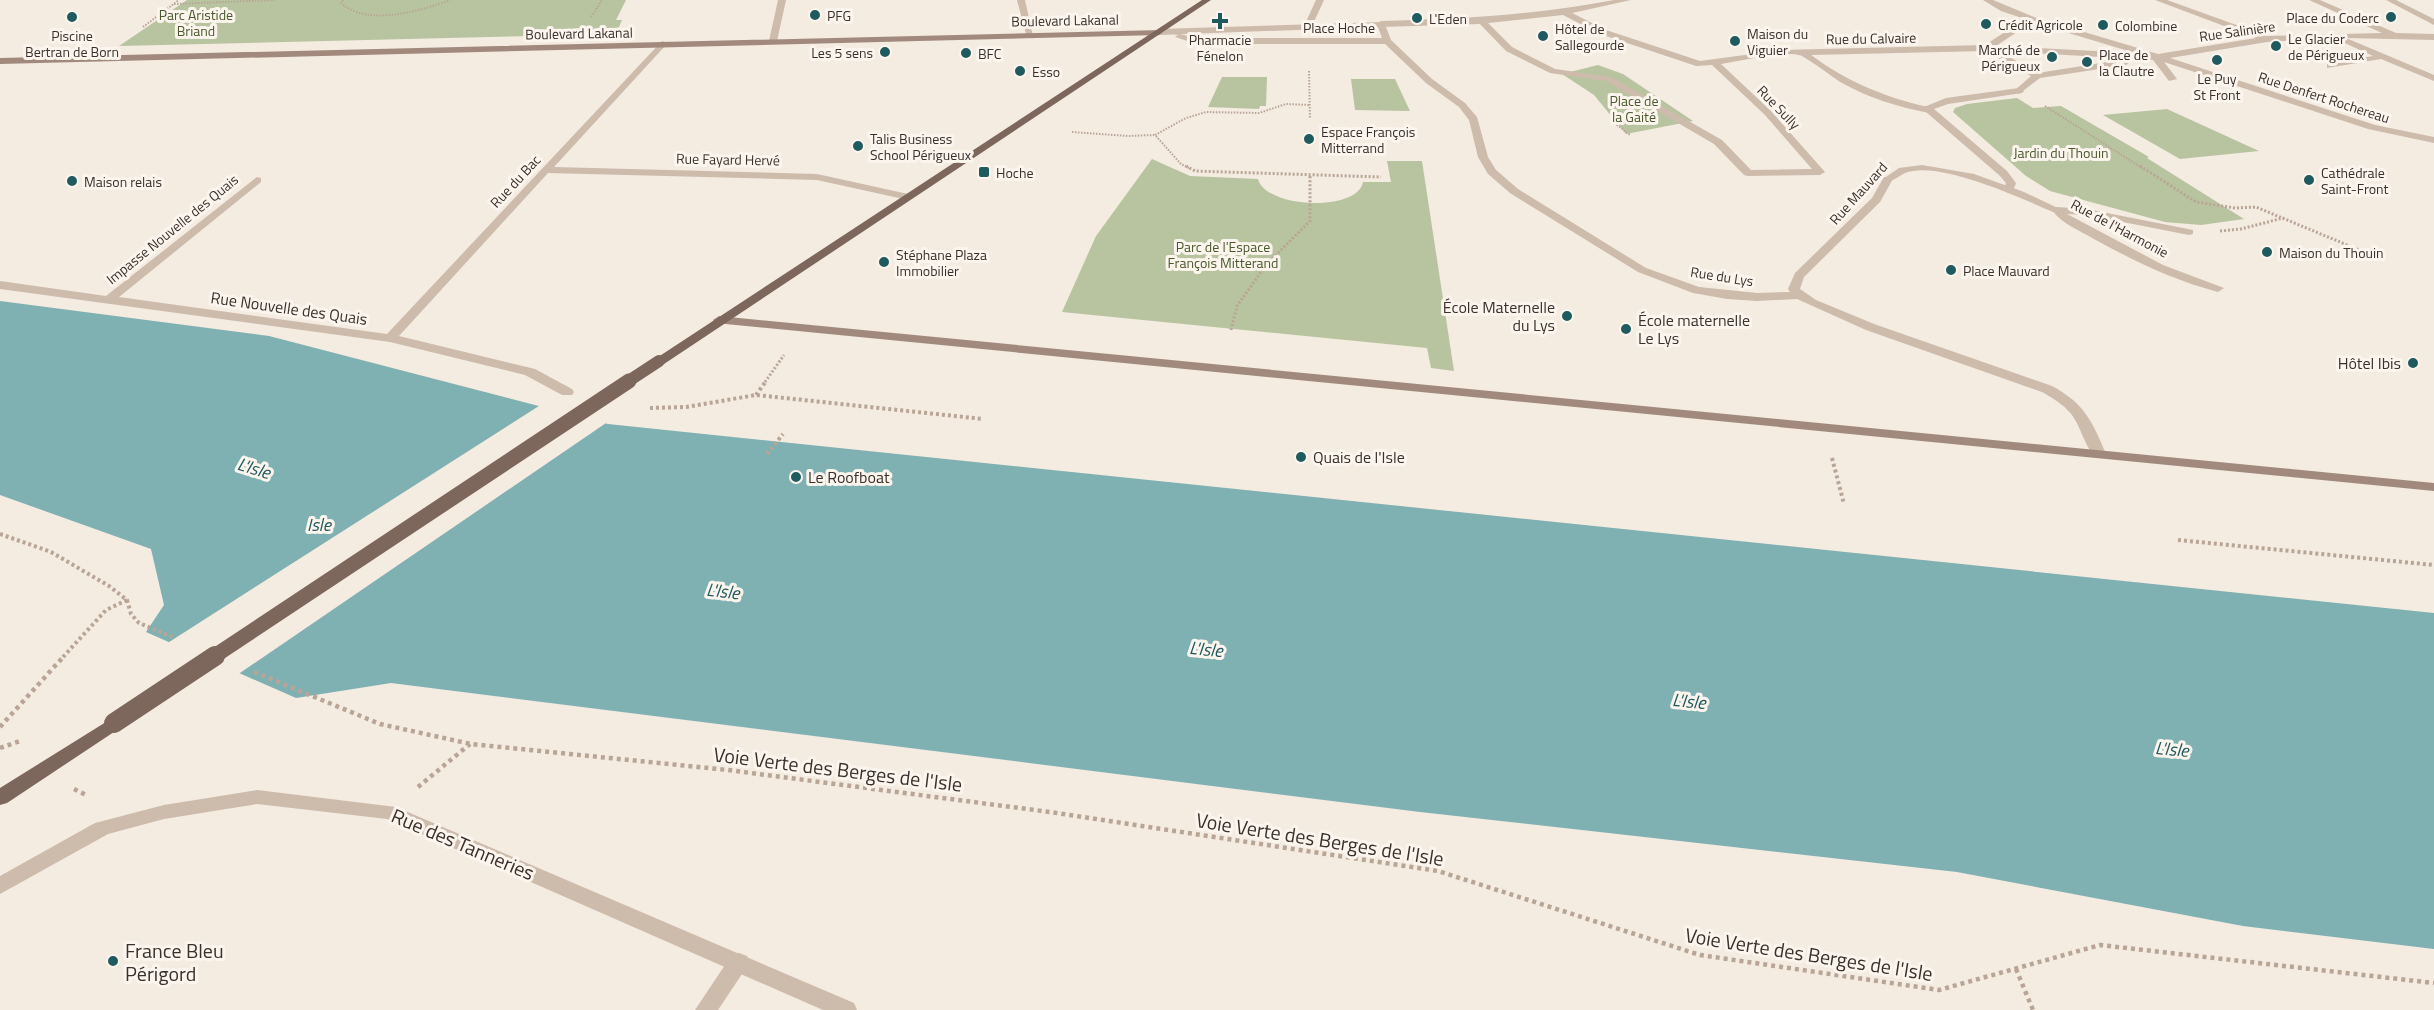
<svg xmlns="http://www.w3.org/2000/svg" width="2434" height="1010" font-family="'Titillium Web',sans-serif">
  <rect width="100%" height="100%" fill="#f4ebe1"/>
  <!-- green -->
  <path fill="#b8c4a0" d="M187 0H626L616 20H622L616 34 119 46Z
    M1598 65 1623 74 1693 121 1626 134 1594 95 1562 74Z
    M1222 77H1267L1266 106H1260L1259 109 1208 107Z
    M1351 79H1395L1410 111 1355 110Z
    M2017 98 2033 108 2061 106 2149 157 2147 158 2244 219 2201 225 2165 222 2050 191 2026 176 1953 112 1955 108 1967 104Z
    M2167 109 2259 151 2180 159 2103 115Z
    M1152 159 1190 176 1258 179C1266 209 1358 212 1363 182H1391L1387 161H1422L1454 371 1431 368 1427 348 1062 312 1096 236Z"/>
  <!-- water -->
  <path fill="#7fb0b2" d="M0 301 269 336 608 424 2434 613V949L2243 926 1957 872 1420 812 391 683 296 698 146 632 164 605 151 549 0 495Z"/>
  <!-- pier -->
  <path fill="#f4ebe1" d="M542 404 609 421 237 675 166 644Z"/>
  <g fill="none" stroke-linecap="round" stroke-linejoin="round">
    <!-- path-far3 -->
    <path stroke="#b9a596" stroke-width="2" stroke-dasharray="1.5 1.5" stroke-linecap="butt" d="M343 0 341 3C368 27 420 11 450 0
      M174 4 274 0
      M591 17 602 0
      M143 27 179 0
      M1309 71 1310 119
      M2045 106 2142 168
      M1612 121 1630 135
      M1072 132 1128 136 1155 135
      M1189 168 1181 164 1155 135 1186 118 1206 112 1259 113 1286 104 1310 105"/>
    <!-- path-far2 -->
    <path stroke="#b9a596" stroke-width="3" stroke-dasharray="2 2" stroke-linecap="butt" d="M1186 166 1195 171 1381 177
      M2140 166 2196 202 2235 208 2256 207 2364 252
      M2220 231 2241 229 2283 218
      M1231 330 1237 306 1266 265 1310 221V175
      M765 382 784 355"/>
    <!-- path-far1 -->
    <path stroke="#b9a596" stroke-width="4" stroke-dasharray="3 3" stroke-linecap="butt" d="M756 395 766 381
      M650 408 686 407 756 395 983 419
      M767 454 783 434
      M1832 458 1844 504
      M0 534 51 552 109 586 127 600 131 614 139 623 175 638
      M2178 540 2434 565
      M63 657 106 610 127 600"/>
    <!-- path -->
    <path stroke="#b9a596" stroke-width="4.5" stroke-dasharray="4 4" stroke-linecap="butt" d="M254 672 380 724 471 744 728 770 1050 812 1438 871 1700 955 1939 990 2100 945 2434 983
      M0 727 64 656
      M0 748 20 741
      M418 787 470 744
      M74 789 88 796
      M2016 969 2033 1010"/>
    <!-- service -->
    <path fill="#cdbbac" fill-rule="evenodd" d="M1922 165 1974 174 2024 192 2062 210 2061 212H2053C2020 198 1939 160 1905 173 1899 176 1894 180 1888 182L1883 179 1899 168Z
      M739 953 747 956 750 962 718 1010H695L731 956Z"/>
    <!-- pedestrian -->
    <path fill="#cdbbac" fill-rule="evenodd" d="M1316 0H1324L1312 26 1305 28 1304 26Z
      M1614 0H1631L1572 13 1606 30 1700 61 1781 50 1985 45 2025 19 2001 11 1983 0H1993L2034 17 2158 54 2256 38 2155 0H2167L2267 36 2382 33 2309 0H2320L2396 33 2434 34V40L2346 38 2434 75V81L2381 59 2327 68V64L2373 56 2334 38 2267 42 2170 58 2375 125 2434 137V143L2368 129 2164 62 2177 79 2169 81 2153 60 1999 51 2038 73 2126 59 2130 62 2126 65 2040 78 2019 94 2014 91 2031 76 1985 51 1811 55C1849 83 1887 98 1932 108V112L1929 113C1898 107 1869 98 1842 83 1832 77 1807 57 1799 55 1782 51 1740 61 1721 64L1771 111 1825 172 1820 175 1748 176 1744 175 1714 144 1606 81 1550 73 1506 51 1480 24 1381 27 1377 24 1381 21C1461 19 1536 15 1614 0ZM1563 15 1600 34 1696 66 1712 65 1765 115 1812 169 1751 170 1722 140 1611 77 1555 69 1512 47 1488 23ZM2032 22 2135 53 1996 46Z
      M2386 0H2396L2434 19V25Z
      M2057 207 2087 209 2193 230V234L2189 235 2087 215 2067 214 2163 265 2224 288 2218 292C2173 280 2134 261 2094 239 2079 230 2062 224 2052 210Z"/>
    <!-- minor -->
    <path fill="#cdbbac" fill-rule="evenodd" d="M778 0H786L777 41 773 44 769 41Z
      M1017 0H1025L1033 36 1026 34Z
      M1384 22 1391 40 1432 79 1465 103 1477 117 1488 157 1496 170 1518 189 1646 268 1699 287 1757 293 1790 292 1788 289 1795 273 1872 198 1884 177H1892L1893 179 1880 202 1804 277 1800 289 1816 300 1874 324 2052 386C2085 404 2092 421 2106 454L2099 458 2094 457C2073 423 2083 415 2042 392L1866 330 1797 299 1757 301 1727 299 1693 293 1638 272 1510 193 1488 174 1478 157 1469 120 1459 107 1426 83 1385 44H1197L1175 37 1179 34 1197 38H1382L1378 27 1159 35 1155 32 1159 29Z
      M662 41 665 42V46L554 167 817 174 908 194 913 197 908 200 817 180 548 173 399 336 535 369 572 389 574 392 572 395H562L525 375 390 342 0 289V281L106 296 257 177 261 178V182L119 297 387 334Z
      M2019 88 2024 91 2022 93 1948 104 1934 109 2007 171 2016 183 2013 191 2009 192 2004 189 2006 183 1999 175 1926 112 1924 107 1946 98Z
      M257 790 396 807 854 1003 857 1010H823L387 819 257 804 164 819 108 834 0 894V876L95 823 164 805Z"/>
    <!-- secondary -->
    <path fill="#a18a7d" fill-rule="evenodd" d="M1162 30 1163 32 1159 35 0 64V58Z
      M719 316 2434 483V491L715 323 713 320Z"/>
    <!-- primary -->
    <path fill="#7d675c" fill-rule="evenodd" d="M1202 0H1211L664 364H654L652 361Z
      M114 717 120 718 123 723 120 728 7 803 0 805V788Z"/>
    <!-- primary-bridge-far2 -->
    <path stroke="#7d675c" stroke-width="12" d="M627 382 659 361"/>
    <!-- primary-bridge-far1 -->
    <path stroke="#7d675c" stroke-width="15" d="M213 657 629 381"/>
    <!-- primary-bridge -->
    <path stroke="#7d675c" stroke-width="20" d="M114 723 215 656"/>
  </g>
  <!-- markers -->
  <g fill="#1f5a5e" stroke="#fbf5ee" stroke-width="2">
    <circle cx="815" cy="15" r="6"/>
    <circle cx="72" cy="17" r="6"/>
    <circle cx="2391" cy="17" r="6"/>
    <circle cx="1417" cy="18" r="6"/>
    <path d="M1217 12h6v6h6v6h-6v6h-6v-6h-6v-6h6z"/>
    <circle cx="1986" cy="24" r="6"/>
    <circle cx="2103" cy="25" r="6"/>
    <circle cx="1543" cy="36" r="6"/>
    <circle cx="1735" cy="41" r="6"/>
    <circle cx="2276" cy="46" r="6"/>
    <circle cx="885" cy="52" r="6"/>
    <circle cx="966" cy="53" r="6"/>
    <circle cx="2052" cy="57" r="6"/>
    <circle cx="2217" cy="60" r="6"/>
    <circle cx="2087" cy="62" r="6"/>
    <circle cx="1020" cy="71" r="6"/>
    <circle cx="1309" cy="139" r="6"/>
    <circle cx="858" cy="146" r="6"/>
    <rect x="978" y="166" width="12" height="12" rx="3"/>
    <circle cx="2309" cy="180" r="6"/>
    <circle cx="72" cy="181" r="6"/>
    <circle cx="2267" cy="252" r="6"/>
    <circle cx="884" cy="262" r="6"/>
    <circle cx="1951" cy="270" r="6"/>
    <circle cx="1567" cy="316" r="6"/>
    <circle cx="1626" cy="329" r="6"/>
    <circle cx="2413" cy="363" r="6"/>
    <circle cx="1301" cy="457" r="6"/>
    <circle cx="796" cy="477" r="6"/>
    <circle cx="113" cy="961" r="6"/>
  </g>
  <g text-anchor="middle" dominant-baseline="central" stroke-width="6" stroke-linejoin="round" paint-order="stroke">
    <!-- far-park labels -->
    <g font-size="14" fill="#4a5a2e" stroke="#fbf5ee">
      <text x="196" y="14">Parc Aristide<tspan x="196" dy="16">Briand</tspan></text>
      <text x="1634" y="100">Place de<tspan x="1634" dy="16">la Gaité</tspan></text>
      <text x="2061" y="152">Jardin du Thouin</text>
      <text x="1223" y="246">Parc de l'Espace<tspan x="1223" dy="16">François Mitterand</tspan></text>
    </g>
    <!-- far-poi labels -->
    <g font-size="14" fill="#3b302b" stroke="#fbf5ee" text-anchor="start">
      <text x="827" y="15">PFG</text>
      <text x="2379" y="17" text-anchor="end">Place du Coderc</text>
      <text x="1429" y="18">L'Eden</text>
      <text x="1998" y="24">Crédit Agricole</text>
      <text x="2115" y="25">Colombine</text>
      <text x="1555" y="28">Hôtel de<tspan x="1555" dy="16">Sallegourde</tspan></text>
      <text x="1747" y="33">Maison du<tspan x="1747" dy="16">Viguier</tspan></text>
      <text x="72" y="35" text-anchor="middle">Piscine<tspan x="72" dy="16">Bertran de Born</tspan></text>
      <text x="2288" y="38">Le Glacier<tspan x="2288" dy="16">de Périgueux</tspan></text>
      <text x="1220" y="39" text-anchor="middle">Pharmacie<tspan x="1220" dy="16">Fénelon</tspan></text>
      <text x="2040" y="49" text-anchor="end">Marché de<tspan x="2040" dy="16">Périgueux</tspan></text>
      <text x="873" y="52" text-anchor="end">Les 5 sens</text>
      <text x="978" y="53">BFC</text>
      <text x="2099" y="54">Place de<tspan x="2099" dy="16">la Clautre</tspan></text>
      <text x="1032" y="71">Esso</text>
      <text x="2217" y="78" text-anchor="middle">Le Puy<tspan x="2217" dy="16">St Front</tspan></text>
      <text x="1321" y="131">Espace François<tspan x="1321" dy="16">Mitterrand</tspan></text>
      <text x="870" y="138">Talis Business<tspan x="870" dy="16">School Périgueux</tspan></text>
      <text x="996" y="172">Hoche</text>
      <text x="2321" y="172">Cathédrale<tspan x="2321" dy="16">Saint-Front</tspan></text>
      <text x="84" y="181">Maison relais</text>
      <text x="2279" y="252">Maison du Thouin</text>
      <text x="896" y="254">Stéphane Plaza<tspan x="896" dy="16">Immobilier</tspan></text>
      <text x="1963" y="270">Place Mauvard</text>
    </g>
    <!-- far-street labels -->
    <g font-size="14" fill="#3b302b" stroke="#fbf5ee">
      <text transform="translate(1065 20) rotate(-1)">Boulevard Lakanal</text>
      <text x="1339" y="27">Place Hoche</text>
      <text transform="translate(2237 31) rotate(-8)">Rue Salinière</text>
      <text transform="translate(579 33) rotate(-1)">Boulevard Lakanal</text>
      <text transform="translate(1871 38) rotate(-1)">Rue du Calvaire</text>
      <text transform="translate(2324 97) rotate(18)">Rue Denfert Rochereau</text>
      <text transform="translate(1779 107) rotate(46)">Rue Sully</text>
      <text transform="translate(728 159) rotate(1)">Rue Fayard Hervé</text>
      <text transform="translate(515 181) rotate(-47)">Rue du Bac</text>
      <text transform="translate(1858 193) rotate(-48)">Rue Mauvard</text>
      <text transform="translate(2120 228) rotate(28)">Rue de l'Harmonie</text>
      <text transform="translate(172 229) rotate(-39)">Impasse Nouvelle des Quais</text>
      <text transform="translate(1722 276) rotate(9)">Rue du Lys</text>
    </g>
    <!-- poi labels -->
    <g font-size="16" fill="#3b302b" stroke="#fbf5ee" text-anchor="start">
      <text x="1555" y="307" text-anchor="end">École Maternelle<tspan x="1555" dy="18">du Lys</tspan></text>
      <text x="1638" y="320">École maternelle<tspan x="1638" dy="18">Le Lys</tspan></text>
      <text x="2401" y="363" text-anchor="end">Hôtel Ibis</text>
      <text x="1313" y="457">Quais de l'Isle</text>
      <text x="808" y="477">Le Roofboat</text>
    </g>
    <!-- street labels -->
    <g font-size="16" fill="#3b302b" stroke="#fbf5ee">
      <text transform="translate(289 308) rotate(8)">Rue Nouvelle des Quais</text>
    </g>
    <!-- water labels -->
    <g font-size="18" font-style="italic" fill="#1f5a5e" stroke="#fbf5ee">
      <text transform="translate(254 468) rotate(17)">L'Isle</text>
      <text x="319" y="524">Isle</text>
      <text transform="translate(723 591) rotate(7)">L'Isle</text>
      <text transform="translate(1206 649) rotate(6)">L'Isle</text>
      <text transform="translate(1689 701) rotate(6)">L'Isle</text>
      <text transform="translate(2172 749) rotate(5)">L'Isle</text>
    </g>
    <!-- near-street labels -->
    <g font-size="20" fill="#3b302b" stroke="#fbf5ee">
      <text transform="translate(838 769) rotate(7)">Voie Verte des Berges de l'Isle</text>
      <text transform="translate(1320 839) rotate(9)">Voie Verte des Berges de l'Isle</text>
      <text transform="translate(463 844) rotate(23)">Rue des Tanneries</text>
      <text transform="translate(1809 954) rotate(9)">Voie Verte des Berges de l'Isle</text>
    </g>
    <!-- near-poi labels -->
    <g font-size="20" fill="#3b302b" stroke="#fbf5ee" text-anchor="start">
      <text x="125" y="950">France Bleu<tspan x="125" dy="23">Périgord</tspan></text>
    </g>
  </g>
</svg>
